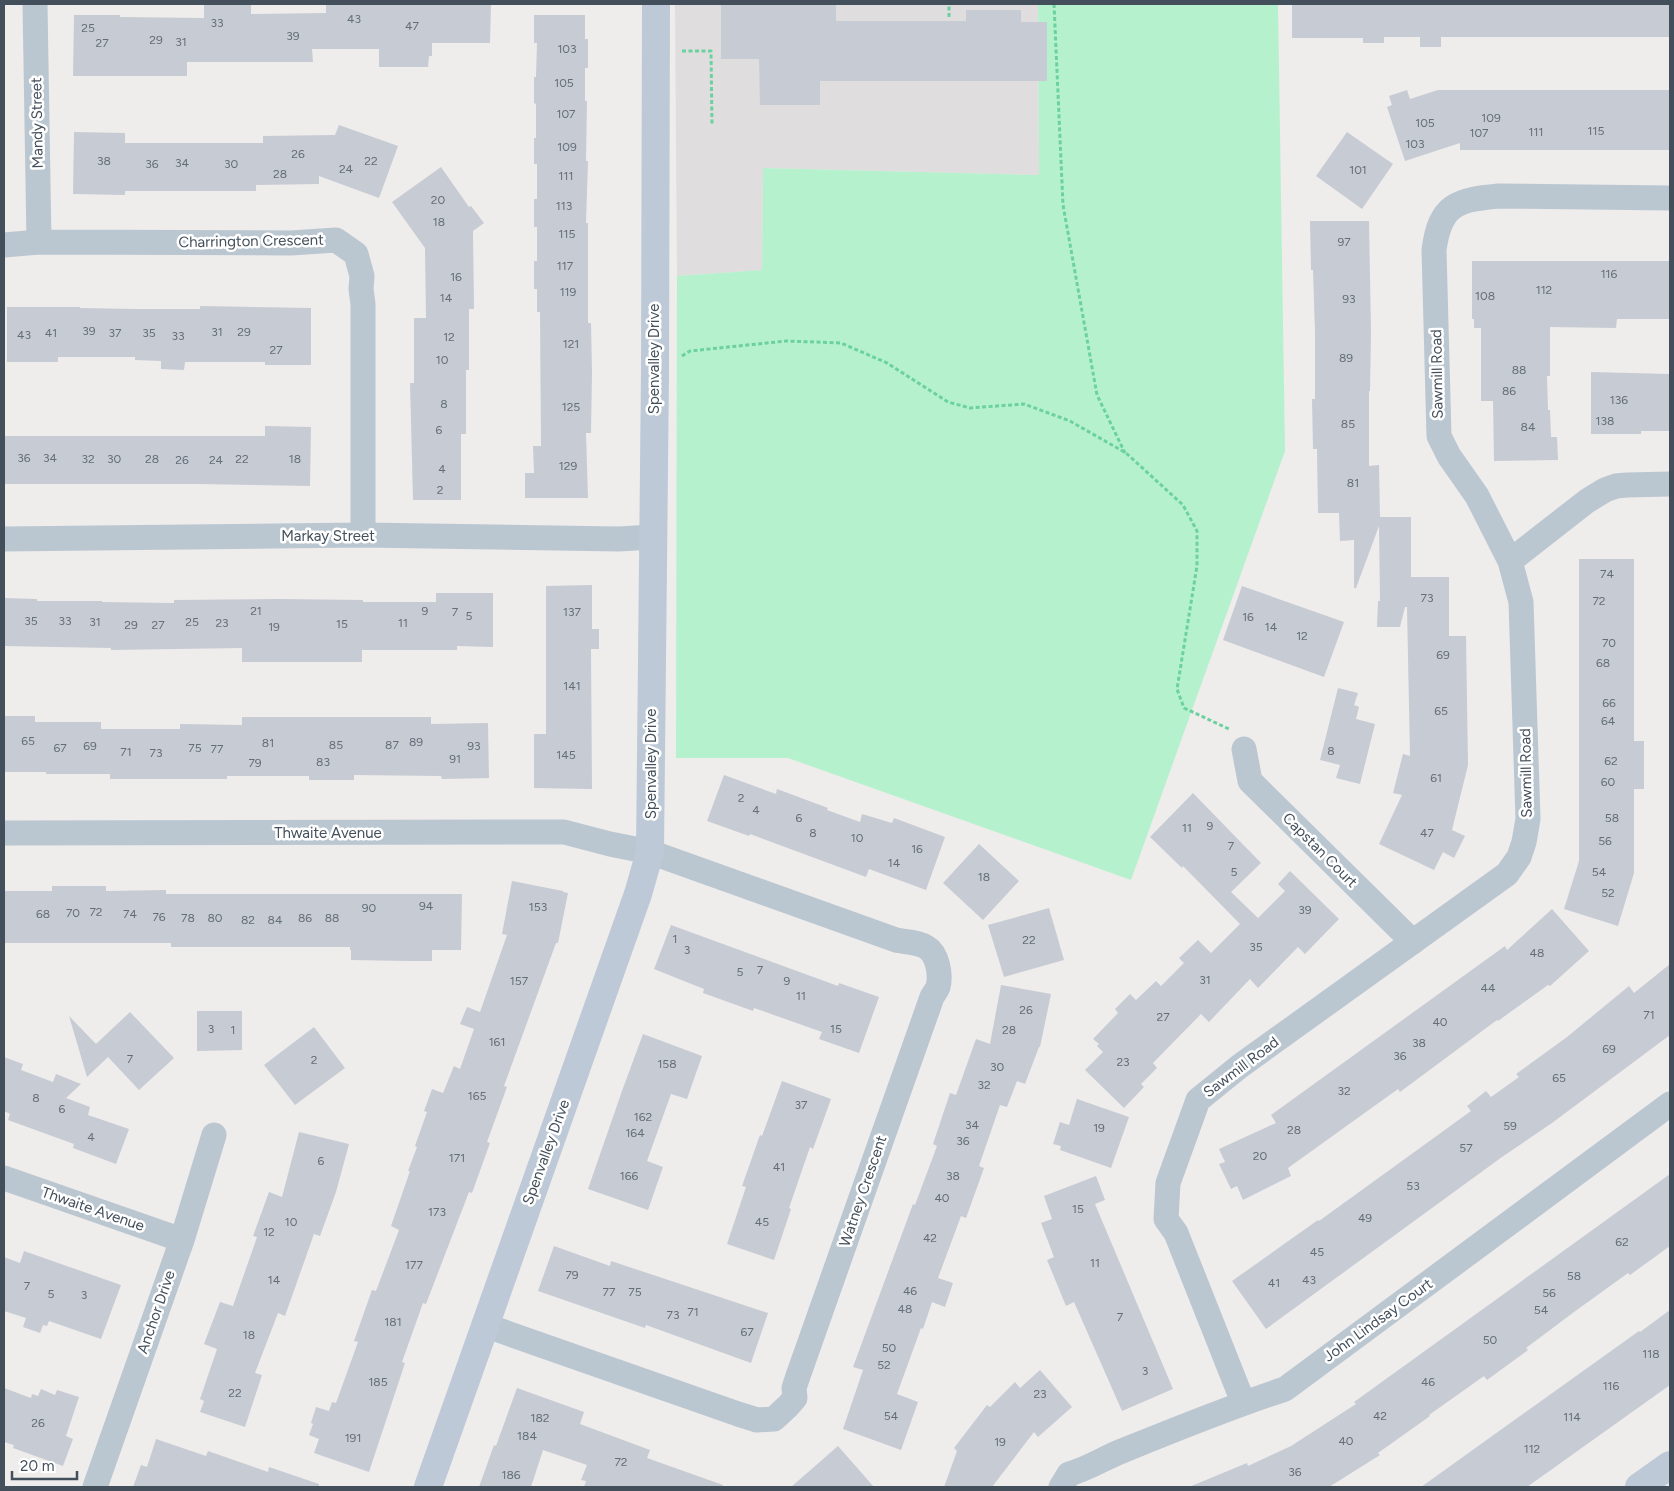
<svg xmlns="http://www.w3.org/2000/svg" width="1674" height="1491" font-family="Figtree,sans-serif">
  <rect width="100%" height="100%" fill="#efecec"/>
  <!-- education -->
  <path fill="#e0ddde" d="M675 4H1038L1039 175 763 168 762 270 677 276Z"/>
  <!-- green -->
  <path fill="#b6f1cd" d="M1038 4H1278L1285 451 1131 880 788 758H676L677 276 762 270 763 168 1039 175Z"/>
  <!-- building -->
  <path fill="#c7cbd3" d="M204 4H251V14L326 13V4H491L490 43H432V56H429L428 67H379V49H312L313 62H187V76H73L74 15H120V17L204 18Z
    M721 4H836V21H966V10H1021V22H1047V81H820V105H760L759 59H721Z
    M1292 4H1670V37H1441V47H1420V37H1384V43H1363V38H1292Z
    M534 15H585V39H588V68H585V101H587L586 161H588L586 223H588V323H591L592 372 591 433H586L588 498H525V473H534L533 446H541L540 312H537V289H534V261H537V227H534V199H537V164H534V138H536V104L534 103V77H536L537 43H534Z
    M1407 90 1410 99 1438 90H1670V150H1460V143L1405 161 1387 107 1392 105 1389 96Z
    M339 125 398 146 379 198 319 176V184L256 185V191H125V195L73 194 74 132 125 133V143H263V136L335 135Z
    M1347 132 1393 164 1362 209 1316 176Z
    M441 167 469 207 471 206 484 223 473 231 474 309H469V370H466V434H461V500H413L410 383H414V318H426L425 248 392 202Z
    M1310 221H1369L1371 332 1370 391H1369V466L1379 465 1380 517H1411V577H1449V636H1466L1468 765 1452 830 1465 836 1454 858 1443 852 1434 870 1379 844 1402 795 1393 793 1403 754 1410 756 1407 607H1405L1400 627H1377L1378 601H1380L1379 526 1356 588H1354V540L1340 541 1339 513H1318L1317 449H1313L1312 399H1315V333L1313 270H1311Z
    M1472 261H1670V319H1617L1616 328 1550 327V376H1547L1548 410H1550L1551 437H1557L1558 460 1494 461 1493 401H1481V328H1474V319H1472Z
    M200 306 311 308V365H265V362H185L184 370 161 369V361L135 360V357H58V362H7V307H80V308L135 309H200Z
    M1591 372 1670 374V431H1641V434H1591Z
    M265 426 311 427 310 486 197 484H5L4 436H265Z
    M1579 559H1634V741H1644V789H1634V873L1618 926 1564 909 1579 861Z
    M592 585V629H599V649H591L592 789 534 788V734H546V586Z
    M1242 586 1344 622 1324 677 1223 640Z
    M436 593H493V647L457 646V650H362V662H242V648L111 650V648L4 646V598L37 599V601H102V602L174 603V600L280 599 363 600V602H436Z
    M1338 688 1358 693 1354 705 1359 707 1356 719 1375 724 1360 784 1336 778 1340 765 1320 760Z
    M4 716H35V722H101V729H180V724L242 725V717H431V724L488 723 489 778 442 779 441 776 354 775V780H309V776H227V779H110V774H46V772H4Z
    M724 775 776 794 777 789 828 808 827 810 860 822 862 814 892 823 894 818 945 837 926 890 869 869 866 877 750 834 749 836 707 821Z
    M1193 793 1261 863 1231 892 1258 918 1285 891 1278 884 1290 871 1339 919 1305 954 1298 947 1258 988 1250 979 1209 1022 1201 1014 1153 1063 1157 1068 1141 1084 1144 1087 1124 1108 1085 1070 1103 1052 1097 1046 1099 1044 1093 1039 1118 1013 1115 1009 1130 994 1136 1000 1156 981 1161 986 1184 963 1179 958 1198 940 1211 953 1240 924 1183 866 1182 868 1150 837Z
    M979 844 1019 881 983 920 943 883Z
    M512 881 563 891V892L568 893 558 943H556L504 1086 507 1087 487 1142 490 1143 472 1193 469 1192 426 1304 423 1303 402 1362 405 1363 369 1472 314 1453 319 1439 309 1435 313 1424 311 1423 316 1407 329 1411 332 1402 336 1403 358 1342 354 1341 372 1290 376 1291 399 1230 391 1226 410 1171H408L417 1147 415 1146 427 1112 424 1111 432 1089 443 1093 454 1066 460 1069 474 1029 460 1024 467 1007 480 1012 507 935 502 934Z
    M52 886H106V891L166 890V894H462L461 950H432V961H408L351 960V950H350V947H171V943H4V891H52Z
    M1049 908 1064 960 1004 977 988 925Z
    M1552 909 1589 951 1550 986 1548 985 1498 1021 1497 1020 1400 1092 1398 1089 1288 1168 1291 1176 1243 1200 1237 1186 1231 1189 1219 1164 1225 1162 1219 1149 1276 1123 1271 1115 1505 946 1507 950Z
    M671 925 838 986 839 983 879 997 859 1053 819 1039 822 1032 754 1008 753 1011 703 993 704 989 654 969Z
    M1670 964V1035L1552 1123 1502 1157 1266 1329 1232 1281 1318 1220 1319 1221 1471 1111 1467 1106 1486 1091 1491 1097 1519 1077 1516 1074 1567 1037 1629 986 1634 993Z
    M1001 985 1051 994 1040 1047H1039L1025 1084 1017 1081 1007 1107 1000 1105 979 1166 984 1168 966 1218 961 1216 938 1278 953 1283 945 1307 932 1302 923 1329 921 1328 897 1394 918 1402 901 1450 843 1429 863 1370 853 1367 913 1204 915 1205 937 1146 933 1144 950 1093 956 1095 976 1039 990 1044Z
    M197 1011H242V1050L197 1051Z
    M130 1012 174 1058 139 1090 108 1057 87 1077 69 1016 96 1044Z
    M314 1027 345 1068 295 1105 264 1065Z
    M643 1034 702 1056 687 1099 671 1094 647 1161 663 1167 648 1210 588 1189 622 1091Z
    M4 1057 23 1064 21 1070 53 1082 56 1074 81 1084 66 1098 90 1107 88 1115 129 1129 116 1164 73 1148 74 1144 8 1120 10 1114 4 1111Z
    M782 1081 831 1099 813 1149 810 1147 789 1208 791 1209 774 1260 727 1244 746 1187 742 1186 760 1135 762 1136Z
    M1077 1099 1129 1117 1111 1168 1060 1150 1061 1146 1053 1144 1060 1122 1069 1125Z
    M299 1132 349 1144 336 1192 320 1236 314 1234 285 1316 278 1313 255 1373 262 1375 245 1427 200 1412 204 1401 200 1399 217 1349 204 1344 220 1302 233 1306 257 1237 253 1236 269 1192 282 1197Z
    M1670 1174V1246L1630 1275 1628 1273 1574 1312 1526 1348 1528 1350 1487 1380 1484 1376 1429 1415 1430 1416 1378 1453 1380 1455 1329 1487H1189L1247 1463 1248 1466 1291 1446 1356 1404 1354 1402Z
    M1096 1176 1105 1200 1095 1204 1173 1389 1122 1411 1074 1302 1066 1306 1047 1260 1054 1257 1041 1223 1052 1219 1044 1196Z
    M554 1246 610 1266 611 1261 768 1313 751 1363 646 1325 645 1328 538 1291Z
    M24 1251 121 1285 101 1339 49 1321 47 1326 43 1325 40 1333 23 1327 26 1318 4 1311V1257L20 1263Z
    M1670 1310V1385L1527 1487H1421L1639 1331 1640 1332Z
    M1040 1370 1072 1407 1038 1437 1034 1432 992 1487H944L957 1451 954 1448 987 1405 990 1407 1015 1382 1020 1388Z
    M4 1388 31 1398 32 1394 38 1396 41 1389 55 1395 57 1390 79 1397 66 1436 73 1439 63 1466 13 1448 14 1445 4 1442Z
    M517 1388 584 1412 580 1424 650 1450 647 1458 723 1485 722 1487H584L586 1481 581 1480 587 1465 543 1450 531 1487H479L494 1445 496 1446Z
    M156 1439 206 1456 208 1451 268 1472 269 1467 319 1484V1487H133L141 1465 147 1467Z
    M838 1446 874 1487H791Z"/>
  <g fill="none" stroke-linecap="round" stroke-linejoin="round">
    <!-- path -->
    <path stroke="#6bd19f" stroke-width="3" stroke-dasharray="4 2.5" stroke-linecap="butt" d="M1054 4 1063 205 1097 395 1125 453
      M949 17V4
      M682 51H711L712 126
      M682 356 690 351 786 341 841 343 887 363 948 402 970 408 1024 404 1070 421 1126 453 1183 505 1197 531V566L1177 689 1184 708 1231 730"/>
    <!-- street -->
    <path stroke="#bbc7d0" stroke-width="25" d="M35 4 39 242
      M4 245 39 242 291 243 336 240 356 254 362 276 361 289 363 304V535
      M4 539 363 535 619 539 652 537
      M1510 561 1587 501 1605 490 1616 486 1627 485 1670 484
      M1244 749 1250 781 1413 942
      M4 833 564 832 610 844 650 852 896 940C905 942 918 942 926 947 938 954 941 975 938 987 937 990 934 993 932 997L798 1376 794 1388 795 1398 788 1406 774 1419 757 1420 738 1414 484 1325
      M4 1178 182 1240
      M1243 1402 1176 1233 1166 1219 1168 1183 1198 1100 1240 1066 1507 874 1519 857 1524 842 1528 819 1521 602 1510 561 1477 496 1449 456 1439 436 1434 250C1440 204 1457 200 1499 196L1670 198
      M95 1487 182 1240 214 1135
      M1061 1487 1069 1474C1088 1469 1104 1458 1122 1451 1176 1429 1230 1407 1285 1389L1670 1104"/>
    <!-- secondary -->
    <path stroke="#bdc9d7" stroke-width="28" d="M428 1487 638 894 650 852 655 372 656 4
      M1639 1487 1670 1465"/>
  </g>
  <g text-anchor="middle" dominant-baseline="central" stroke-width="5" stroke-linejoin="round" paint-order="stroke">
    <!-- number labels -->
    <g font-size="12" fill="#646e79">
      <text x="354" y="19">43</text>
      <text x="217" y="23">33</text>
      <text x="412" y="26">47</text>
      <text x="88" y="28">25</text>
      <text x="293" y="36">39</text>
      <text x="156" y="40">29</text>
      <text x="181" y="42">31</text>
      <text x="102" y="43">27</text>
      <text x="567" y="49">103</text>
      <text x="564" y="83">105</text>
      <text x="566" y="114">107</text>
      <text x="1491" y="118">109</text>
      <text x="1425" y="123">105</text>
      <text x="1596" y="131">115</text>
      <text x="1536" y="132">111</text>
      <text x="1479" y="133">107</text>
      <text x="1415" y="144">103</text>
      <text x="567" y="147">109</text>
      <text x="298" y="154">26</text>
      <text x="104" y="161">38</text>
      <text x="371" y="161">22</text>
      <text x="182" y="163">34</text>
      <text x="152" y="164">36</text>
      <text x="231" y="164">30</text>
      <text x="346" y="169">24</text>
      <text x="1358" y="170">101</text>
      <text x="280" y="174">28</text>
      <text x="566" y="176">111</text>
      <text x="438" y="200">20</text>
      <text x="564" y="206">113</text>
      <text x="439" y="222">18</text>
      <text x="567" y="234">115</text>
      <text x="1344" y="242">97</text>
      <text x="565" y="266">117</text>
      <text x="1609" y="274">116</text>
      <text x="456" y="277">16</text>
      <text x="1544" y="290">112</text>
      <text x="568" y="292">119</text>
      <text x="1485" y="296">108</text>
      <text x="446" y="298">14</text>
      <text x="1349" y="299">93</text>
      <text x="89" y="331">39</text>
      <text x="217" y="332">31</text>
      <text x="244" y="332">29</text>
      <text x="51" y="333">41</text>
      <text x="115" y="333">37</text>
      <text x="149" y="333">35</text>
      <text x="24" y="335">43</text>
      <text x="178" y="336">33</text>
      <text x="449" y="337">12</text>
      <text x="571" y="344">121</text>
      <text x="276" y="350">27</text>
      <text x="1346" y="358">89</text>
      <text x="442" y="360">10</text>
      <text x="1519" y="370">88</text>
      <text x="1509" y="391">86</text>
      <text x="1619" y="400">136</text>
      <text x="444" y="404">8</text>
      <text x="571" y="407">125</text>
      <text x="1605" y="421">138</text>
      <text x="1348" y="424">85</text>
      <text x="1528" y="427">84</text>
      <text x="439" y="430">6</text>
      <text x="24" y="458">36</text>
      <text x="50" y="458">34</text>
      <text x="88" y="459">32</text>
      <text x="114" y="459">30</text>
      <text x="152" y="459">28</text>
      <text x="242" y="459">22</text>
      <text x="295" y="459">18</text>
      <text x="182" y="460">26</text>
      <text x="216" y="460">24</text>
      <text x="568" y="466">129</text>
      <text x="442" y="469">4</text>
      <text x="1353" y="483">81</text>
      <text x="440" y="490">2</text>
      <text x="1607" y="574">74</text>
      <text x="1427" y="598">73</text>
      <text x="1599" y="601">72</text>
      <text x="256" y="611">21</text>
      <text x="425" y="611">9</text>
      <text x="455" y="612">7</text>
      <text x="572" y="612">137</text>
      <text x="469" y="616">5</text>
      <text x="1248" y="617">16</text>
      <text x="31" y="621">35</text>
      <text x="65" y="621">33</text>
      <text x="95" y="622">31</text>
      <text x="192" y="622">25</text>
      <text x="222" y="623">23</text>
      <text x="403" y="623">11</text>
      <text x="342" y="624">15</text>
      <text x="131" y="625">29</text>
      <text x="158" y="625">27</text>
      <text x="274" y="627">19</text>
      <text x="1271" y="627">14</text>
      <text x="1302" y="636">12</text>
      <text x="1609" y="643">70</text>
      <text x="1443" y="655">69</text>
      <text x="1603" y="663">68</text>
      <text x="572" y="686">141</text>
      <text x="1609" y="703">66</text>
      <text x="1441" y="711">65</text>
      <text x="1608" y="721">64</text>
      <text x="28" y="741">65</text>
      <text x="416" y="742">89</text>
      <text x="268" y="743">81</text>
      <text x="336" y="745">85</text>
      <text x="392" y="745">87</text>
      <text x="90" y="746">69</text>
      <text x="474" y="746">93</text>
      <text x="60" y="748">67</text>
      <text x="195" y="748">75</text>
      <text x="217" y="749">77</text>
      <text x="1331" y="751">8</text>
      <text x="126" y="752">71</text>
      <text x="156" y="753">73</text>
      <text x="566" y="755">145</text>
      <text x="455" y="759">91</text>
      <text x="1611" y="761">62</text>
      <text x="323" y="762">83</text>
      <text x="255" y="763">79</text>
      <text x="1436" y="778">61</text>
      <text x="1608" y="782">60</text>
      <text x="741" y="798">2</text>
      <text x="756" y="810">4</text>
      <text x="799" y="818">6</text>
      <text x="1612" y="818">58</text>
      <text x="1210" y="826">9</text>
      <text x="1187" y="828">11</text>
      <text x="813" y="833">8</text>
      <text x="1427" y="833">47</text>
      <text x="857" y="838">10</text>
      <text x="1605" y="841">56</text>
      <text x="1231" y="846">7</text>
      <text x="917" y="849">16</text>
      <text x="894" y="863">14</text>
      <text x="1234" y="872">5</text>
      <text x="1599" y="872">54</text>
      <text x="984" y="877">18</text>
      <text x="1608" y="893">52</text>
      <text x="426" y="906">94</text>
      <text x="538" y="907">153</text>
      <text x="369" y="908">90</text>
      <text x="1305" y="910">39</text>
      <text x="96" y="912">72</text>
      <text x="73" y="913">70</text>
      <text x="43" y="914">68</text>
      <text x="130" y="914">74</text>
      <text x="159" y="917">76</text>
      <text x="188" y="918">78</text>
      <text x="215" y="918">80</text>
      <text x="305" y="918">86</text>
      <text x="332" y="918">88</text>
      <text x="248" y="920">82</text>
      <text x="275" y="920">84</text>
      <text x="675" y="939">1</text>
      <text x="1029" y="940">22</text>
      <text x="1256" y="947">35</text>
      <text x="687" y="950">3</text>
      <text x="1537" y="953">48</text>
      <text x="760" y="970">7</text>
      <text x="740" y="972">5</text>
      <text x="1205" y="980">31</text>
      <text x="519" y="981">157</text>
      <text x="787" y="981">9</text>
      <text x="1488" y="988">44</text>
      <text x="801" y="996">11</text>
      <text x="1026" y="1010">26</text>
      <text x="1649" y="1015">71</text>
      <text x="1163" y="1017">27</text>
      <text x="1440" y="1022">40</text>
      <text x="211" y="1029">3</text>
      <text x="836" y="1029">15</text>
      <text x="233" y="1030">1</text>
      <text x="1009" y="1030">28</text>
      <text x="497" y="1042">161</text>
      <text x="1419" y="1043">38</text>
      <text x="1609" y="1049">69</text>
      <text x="1400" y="1056">36</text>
      <text x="130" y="1059">7</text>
      <text x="314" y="1060">2</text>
      <text x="1123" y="1062">23</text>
      <text x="667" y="1064">158</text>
      <text x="997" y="1067">30</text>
      <text x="1559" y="1078">65</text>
      <text x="984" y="1085">32</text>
      <text x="1344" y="1091">32</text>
      <text x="477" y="1096">165</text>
      <text x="36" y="1098">8</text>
      <text x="801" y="1105">37</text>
      <text x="62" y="1109">6</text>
      <text x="643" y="1117">162</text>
      <text x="972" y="1125">34</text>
      <text x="1510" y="1126">59</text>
      <text x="1099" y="1128">19</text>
      <text x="1294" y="1130">28</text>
      <text x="635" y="1133">164</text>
      <text x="91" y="1137">4</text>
      <text x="963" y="1141">36</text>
      <text x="1466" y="1148">57</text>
      <text x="1260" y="1156">20</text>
      <text x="457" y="1158">171</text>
      <text x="321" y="1161">6</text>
      <text x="779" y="1167">41</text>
      <text x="629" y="1176">166</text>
      <text x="953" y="1176">38</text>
      <text x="1413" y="1186">53</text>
      <text x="942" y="1198">40</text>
      <text x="1078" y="1209">15</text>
      <text x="437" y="1212">173</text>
      <text x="1365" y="1218">49</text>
      <text x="291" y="1222">10</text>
      <text x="762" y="1222">45</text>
      <text x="269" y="1232">12</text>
      <text x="930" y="1238">42</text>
      <text x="1622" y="1242">62</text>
      <text x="1317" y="1252">45</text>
      <text x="1095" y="1263">11</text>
      <text x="414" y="1265">177</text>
      <text x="572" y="1275">79</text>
      <text x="1574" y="1276">58</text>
      <text x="274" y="1280">14</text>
      <text x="1309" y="1280">43</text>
      <text x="1274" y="1283">41</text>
      <text x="27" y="1286">7</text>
      <text x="910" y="1291">46</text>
      <text x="609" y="1292">77</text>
      <text x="635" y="1292">75</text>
      <text x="1549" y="1293">56</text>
      <text x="51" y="1294">5</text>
      <text x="84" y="1295">3</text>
      <text x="905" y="1309">48</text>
      <text x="1541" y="1310">54</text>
      <text x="693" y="1312">71</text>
      <text x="673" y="1315">73</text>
      <text x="1120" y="1317">7</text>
      <text x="393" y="1322">181</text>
      <text x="747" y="1332">67</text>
      <text x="249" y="1335">18</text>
      <text x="1490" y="1340">50</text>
      <text x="889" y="1348">50</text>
      <text x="1651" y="1354">118</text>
      <text x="884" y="1365">52</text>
      <text x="1145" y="1371">3</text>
      <text x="378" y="1382">185</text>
      <text x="1428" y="1382">46</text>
      <text x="1611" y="1386">116</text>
      <text x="235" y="1393">22</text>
      <text x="1040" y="1394">23</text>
      <text x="891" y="1416">54</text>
      <text x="1380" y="1416">42</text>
      <text x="1572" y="1417">114</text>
      <text x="540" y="1418">182</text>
      <text x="38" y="1423">26</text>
      <text x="527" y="1436">184</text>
      <text x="353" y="1438">191</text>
      <text x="1346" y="1441">40</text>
      <text x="1000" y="1442">19</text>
      <text x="1532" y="1449">112</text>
      <text x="621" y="1462">72</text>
      <text x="1295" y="1472">36</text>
      <text x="511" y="1475">186</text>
    </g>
    <!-- street labels -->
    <g font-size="15" fill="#434f5b" stroke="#fff">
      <text transform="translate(37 123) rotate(-91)">Mandy Street</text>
      <text transform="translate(251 241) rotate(-1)">Charrington Crescent</text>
      <text transform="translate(654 359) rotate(-90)">Spenvalley Drive</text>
      <text transform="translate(1437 374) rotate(-91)">Sawmill Road</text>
      <text x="328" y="536">Markay Street</text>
      <text transform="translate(651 764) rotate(-90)">Spenvalley Drive</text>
      <text transform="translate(1526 773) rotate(-91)">Sawmill Road</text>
      <text x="328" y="833">Thwaite Avenue</text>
      <text transform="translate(1320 850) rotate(45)">Capstan Court</text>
      <text transform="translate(1241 1067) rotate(-37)">Sawmill Road</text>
      <text transform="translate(546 1152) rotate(-70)">Spenvalley Drive</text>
      <text transform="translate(863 1191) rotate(-71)">Watney Crescent</text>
      <text transform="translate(93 1209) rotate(19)">Thwaite Avenue</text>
      <text transform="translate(156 1312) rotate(-71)">Anchor Drive</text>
      <text transform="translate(1378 1320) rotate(-36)">John Lindsay Court</text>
    </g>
  </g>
  <!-- border -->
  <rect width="1674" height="1491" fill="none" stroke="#434f5b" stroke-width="10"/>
  <!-- scale -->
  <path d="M12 1471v8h65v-8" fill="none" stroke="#434f5b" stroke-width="2.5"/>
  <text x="20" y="1471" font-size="15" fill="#434f5b" stroke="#ffffff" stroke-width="4" paint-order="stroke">20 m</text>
</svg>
